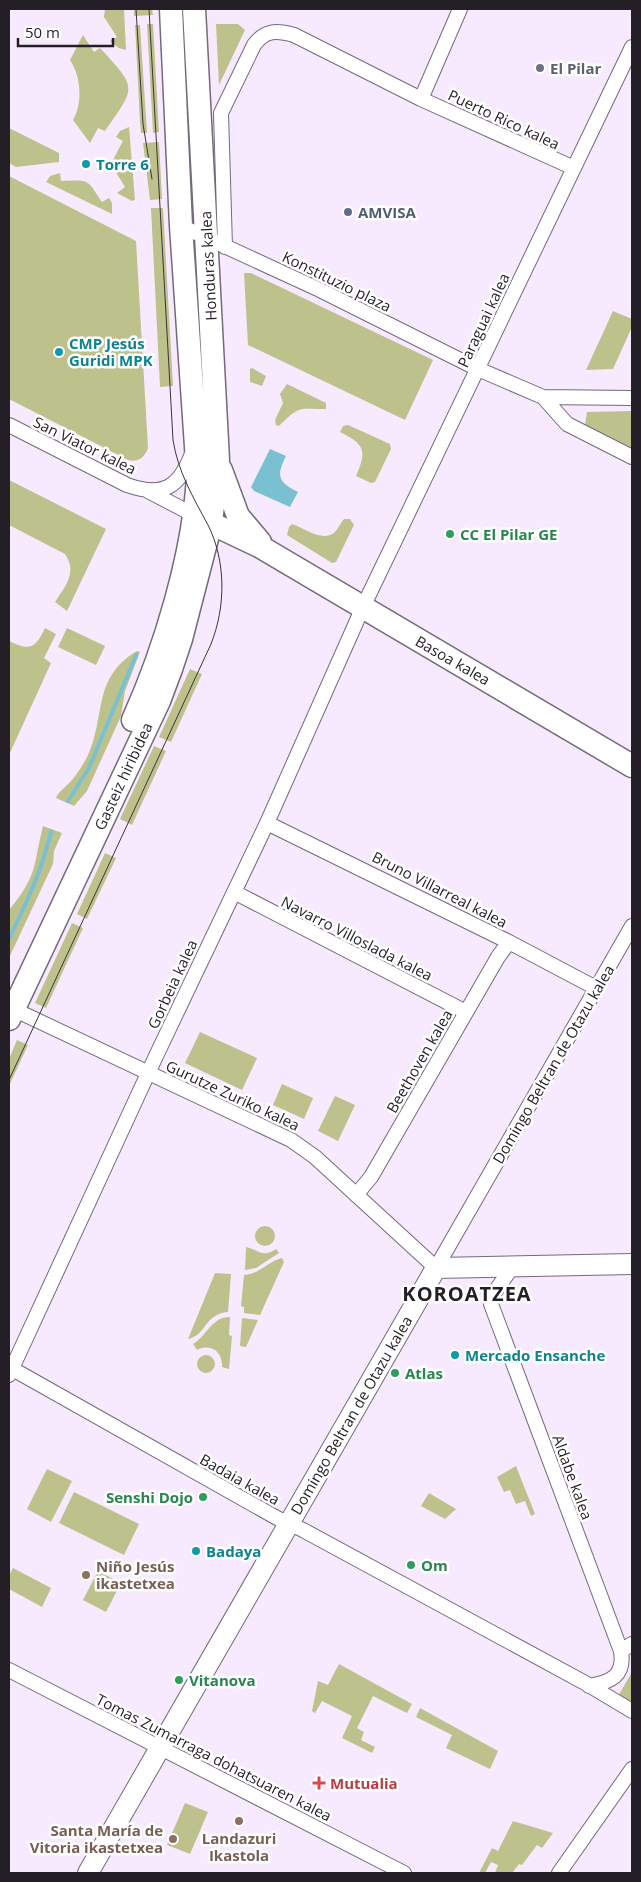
<svg xmlns="http://www.w3.org/2000/svg" width="641" height="1882" font-family="'Open Sans',sans-serif">
  <rect width="100%" height="100%" fill="#f8eafe"/>
  <!-- green -->
  <path fill="#bdc18b" d="M105 9H124L126 50 119 48 110 41 117 37 104 17Z
    M134 9H152L153 15 134 16Z
    M147 24H153L159 132 153 133Z
    M216 24H238L245 30 219 85Z
    M135 25H140L147 133H141L140 122Z
    M83 35 94 52 100 48C138 89 136 86 105 131L98 128 90 143 73 120C83 102 81 77 70 60Z
    M129 127 135 200 132 201 117 193 125 187C110 162 109 167 123 141L116 137 120 131Z
    M9 128 59 153V162L16 167 9 163Z
    M159 142 162 199 150 200 143 143Z
    M60 173 61 181C90 180 86 178 102 202L109 198 112 203V214L46 182 50 176Z
    M9 176 136 241 148 448C145 457 138 463 128 460L9 399Z
    M151 208H163L173 386 160 387Z
    M244 273H251L433 360 405 420 248 345Z
    M613 311 632 319V327L613 369 586 370Z
    M252 368 266 376 262 386 250 382V369Z
    M287 384 326 403V409C298 409 300 405 279 426L276 425 275 420 283 403 280 394Z
    M632 411V448L585 425 587 412Z
    M348 425 390 444 391 449 375 482 371 483 356 476C367 451 365 444 340 432L343 426Z
    M9 480 106 529 67 611 55 602C65 586 78 573 65 554L9 525Z
    M344 519H350L354 525 336 562 332 563 287 535 289 527 292 524C304 528 323 543 335 532 339 528 340 523 344 519Z
    M45 628 56 634 44 658 51 663 9 755V641C30 651 35 649 45 628Z
    M67 628 105 646 96 665 58 647Z
    M137 651 140 652 125 691 121 716 87 791 74 806 56 798C58 792 66 787 71 781 78 773 83 765 88 755 106 717 92 677 137 651Z
    M190 669 202 674 171 742 159 737Z
    M154 746 166 751 132 825 120 819Z
    M43 826 62 833 54 851 53 864 9 958V910C38 875 33 866 43 826Z
    M105 853 116 858 87 919 77 914Z
    M72 923 83 928 46 1008 35 1003Z
    M200 1032 257 1058 242 1090 185 1063Z
    M17 1040 28 1045 9 1086V1059Z
    M282 1084 313 1098 304 1119 273 1105Z
    M335 1096 355 1105 338 1141 318 1131Z
    M255 1236a10 10 0 1 1 20 0a10 10 0 1 1-20 0Z
    M246 1247C259 1250 263 1258 276 1249L279 1253 256 1268 245 1270Z
    M282 1258 284 1262 260 1315 244 1313V1307L241 1306 244 1275C260 1274 267 1262 282 1258Z
    M215 1273 231 1274 228 1312C204 1314 207 1335 188 1339Z
    M230 1317 229 1335 232 1336 229 1369 222 1367C223 1352 211 1343 197 1350L193 1344C207 1336 211 1317 230 1317Z
    M242 1318 258 1320 246 1347 240 1346Z
    M197 1364a9 9 0 1 1 18 0a9 9 0 1 1-18 0Z
    M516 1466 535 1514 531 1516 525 1501 516 1504 510 1490 504 1492 497 1477Z
    M47 1469 72 1481 51 1522 27 1509Z
    M74 1492 139 1524 124 1555 59 1523Z
    M429 1493 456 1509 445 1519 421 1506Z
    M13 1568 51 1588 42 1607 9 1589V1576Z
    M98 1571 121 1583 106 1612 83 1600Z
    M339 1664 412 1704 407 1713 373 1696 357 1728 364 1732 361 1740 375 1747 372 1753 342 1738 352 1716 322 1701 315 1713 312 1711 318 1681 328 1685Z
    M632 1672V1706L617 1698Z
    M420 1708 498 1751 490 1769 446 1748 452 1735 416 1717Z
    M185 1803 208 1812 190 1854 167 1845Z
    M513 1821 553 1833 542 1848 537 1845 522 1865 519 1864 512 1873H495L498 1865 491 1862 485 1873H479L492 1848 498 1851Z"/>
  <!-- water -->
  <path fill="#79c1d0" d="M270 449 286 456C276 476 278 482 298 492L290 507 254 491 251 487Z"/>
  <g fill="none" stroke-linecap="round" stroke-linejoin="round">
    <!-- stream -->
    <path stroke="#79c1d0" stroke-width="4" d="M68 801 89 768 136 655
      M9 939C27 901 41 873 51 832"/>
    <defs>
      <path id="street" d="M421 99 460 9
        M181 226 320 290 478 369 543 397 632 398
        M225 247 221 113 254 45C265 30 276 30 294 35L421 99 574 168
        M543 397 567 424 632 457
        M9 425 127 485C164 498 180 487 193 451
        M148 491 194 515
        M267 823 509 942 596 988
        M234 892 466 1012
        M13 1009 291 1140 315 1157 436 1268 632 926
        M356 1195 371 1177 498 957 509 942
        M513 1266 494 1293 491 1304 621 1651C625 1676 611 1682 589 1686
        M9 1367 277 1518 303 1530 587 1684 632 1711
        M9 1375 156 1056 267 823 363 607 632 47
        M621 1651 632 1644
        M9 1670 404 1873
        M559 1873 632 1769"/>
      <path id="secondary" d="M88 1873 436 1268 632 1264"/>
      <path id="primary" d="M221 470 238 516 260 542
        M200 518 259 546 632 766
        M133 720C165 649 194 553 198 476L181 226 171 9
        M9 1019 159 701 171 669 181 639 211 523 218 460 194 9"/>
    </defs>
    <!-- street casing -->
    <use href="#street" stroke="#75697a" stroke-width="16"/>
    <!-- secondary casing -->
    <use href="#secondary" stroke="#75697a" stroke-width="22"/>
    <!-- primary casing -->
    <use href="#primary" stroke="#75697a" stroke-width="25"/>
    <!-- street -->
    <use href="#street" stroke="#fff" stroke-width="14"/>
    <!-- secondary -->
    <use href="#secondary" stroke="#fff" stroke-width="20"/>
    <!-- primary -->
    <use href="#primary" stroke="#fff" stroke-width="22"/>
    <!-- tram -->
    <path stroke="#3a343c" stroke-width="1" d="M136 9 143 124 152 179
      M9 1080 211 644C226 606 226 561 208 525 193 497 178 472 173 440L149 9"/>
  </g>
  <!-- markers -->
  <circle fill="#6b7280" stroke="#fff" stroke-width="2" cx="540" cy="68" r="5"/>
  <g fill="#0f9aa8" stroke="#fff" stroke-width="2">
    <circle cx="86" cy="164" r="5"/>
    <circle cx="59" cy="352" r="5"/>
    <circle cx="455" cy="1355" r="5"/>
    <circle cx="196" cy="1551" r="5"/>
  </g>
  <circle fill="#5c6f8a" stroke="#fff" stroke-width="2" cx="348" cy="212" r="5"/>
  <g fill="#2e9e5b" stroke="#fff" stroke-width="2">
    <circle cx="450" cy="534" r="5"/>
    <circle cx="395" cy="1373" r="5"/>
    <circle cx="203" cy="1497" r="5"/>
    <circle cx="411" cy="1565" r="5"/>
    <circle cx="179" cy="1680" r="5"/>
  </g>
  <g fill="#8d6e63" stroke="#fff" stroke-width="2">
    <circle cx="86" cy="1575" r="5"/>
    <circle cx="239" cy="1821" r="5"/>
    <circle cx="173" cy="1839" r="5"/>
  </g>
  <path fill="#e0444e" stroke="#fff" stroke-width="2" d="M316.5 1775.5h5v5h5v5h-5v5h-5v-5h-5v-5h5z"/>
  <g text-anchor="middle" dominant-baseline="central" stroke-width="5" stroke-linejoin="round" paint-order="stroke">
    <!-- worship labels -->
    <g font-size="15" font-weight="bold" fill="#5b616d" stroke="#fff" text-anchor="start">
      <text x="550" y="68">El Pilar</text>
    </g>
    <!-- street labels -->
    <g font-size="15" fill="#241f26" stroke="#fff">
      <text transform="translate(504 119) rotate(25)">Puerto Rico kalea</text>
      <text transform="translate(208 266) rotate(-93)">Honduras kalea</text>
      <text transform="translate(337 281) rotate(26)">Konstituzio plaza</text>
      <text transform="translate(483 320) rotate(-65)">Paraguai kalea</text>
      <text transform="translate(85 445) rotate(26)">San Viator kalea</text>
      <text transform="translate(453 660) rotate(30)">Basoa kalea</text>
      <text transform="translate(123 776) rotate(-65)">Gasteiz hiribidea</text>
      <text transform="translate(440 889) rotate(27)">Bruno Villarreal kalea</text>
      <text transform="translate(357 938) rotate(27)">Navarro Villoslada kalea</text>
      <text transform="translate(172 984) rotate(-65)">Gorbeia kalea</text>
      <text transform="translate(419 1061) rotate(-60)">Beethoven kalea</text>
      <text transform="translate(553 1064) rotate(-60)">Domingo Beltran de Otazu kalea</text>
      <text transform="translate(233 1095) rotate(25)">Gurutze Zuriko kalea</text>
      <text transform="translate(351 1415) rotate(-60)">Domingo Beltran de Otazu kalea</text>
      <text transform="translate(573 1477) rotate(70)">Aldabe kalea</text>
      <text transform="translate(240 1479) rotate(29)">Badaia kalea</text>
      <text transform="translate(214 1757) rotate(27)">Tomas Zumarraga dohatsuaren kalea</text>
    </g>
    <!-- culture labels -->
    <g font-size="15" font-weight="bold" fill="#0d838f" stroke="#fff" text-anchor="start">
      <text x="96" y="164">Torre 6</text>
      <text x="69" y="343">CMP Jesús<tspan x="69" dy="17">Guridi MPK</tspan></text>
      <text x="465" y="1355">Mercado Ensanche</text>
      <text x="206" y="1551">Badaya</text>
    </g>
    <!-- service labels -->
    <g font-size="15" font-weight="bold" fill="#4e5e75" stroke="#fff" text-anchor="start">
      <text x="358" y="212">AMVISA</text>
    </g>
    <!-- leisure labels -->
    <g font-size="15" font-weight="bold" fill="#27864d" stroke="#fff" text-anchor="start">
      <text x="460" y="534">CC El Pilar GE</text>
      <text x="405" y="1373">Atlas</text>
      <text x="193" y="1497" text-anchor="end">Senshi Dojo</text>
      <text x="421" y="1565">Om</text>
      <text x="189" y="1680">Vitanova</text>
    </g>
    <!-- education labels -->
    <g font-size="15" font-weight="bold" fill="#785e54" stroke="#fff" text-anchor="start">
      <text x="96" y="1566">Niño Jesús<tspan x="96" dy="17">ikastetxea</tspan></text>
      <text x="163" y="1830" text-anchor="end">Santa María de<tspan x="163" dy="17">Vitoria ikastetxea</tspan></text>
      <text x="239" y="1838" text-anchor="middle">Landazuri<tspan x="239" dy="17">Ikastola</tspan></text>
    </g>
    <!-- health labels -->
    <g font-size="15" font-weight="bold" fill="#be3a42" stroke="#fff" text-anchor="start">
      <text x="330" y="1783">Mutualia</text>
    </g>
    <!-- district labels -->
    <g font-size="20" font-weight="bold" letter-spacing="1" fill="#241f26" stroke="#fff">
      <text x="467" y="1293">KOROATZEA</text>
    </g>
  </g>
  <!-- border -->
  <rect width="641" height="1882" fill="none" stroke="#241f26" stroke-width="20"/>
  <!-- scale -->
  <path d="M18 38v8h95v-8" fill="none" stroke="#241f26" stroke-width="2.5"/>
  <text x="25" y="38" font-size="15" fill="#241f26" stroke="#ffffff" stroke-width="4" paint-order="stroke">50 m</text>
</svg>
